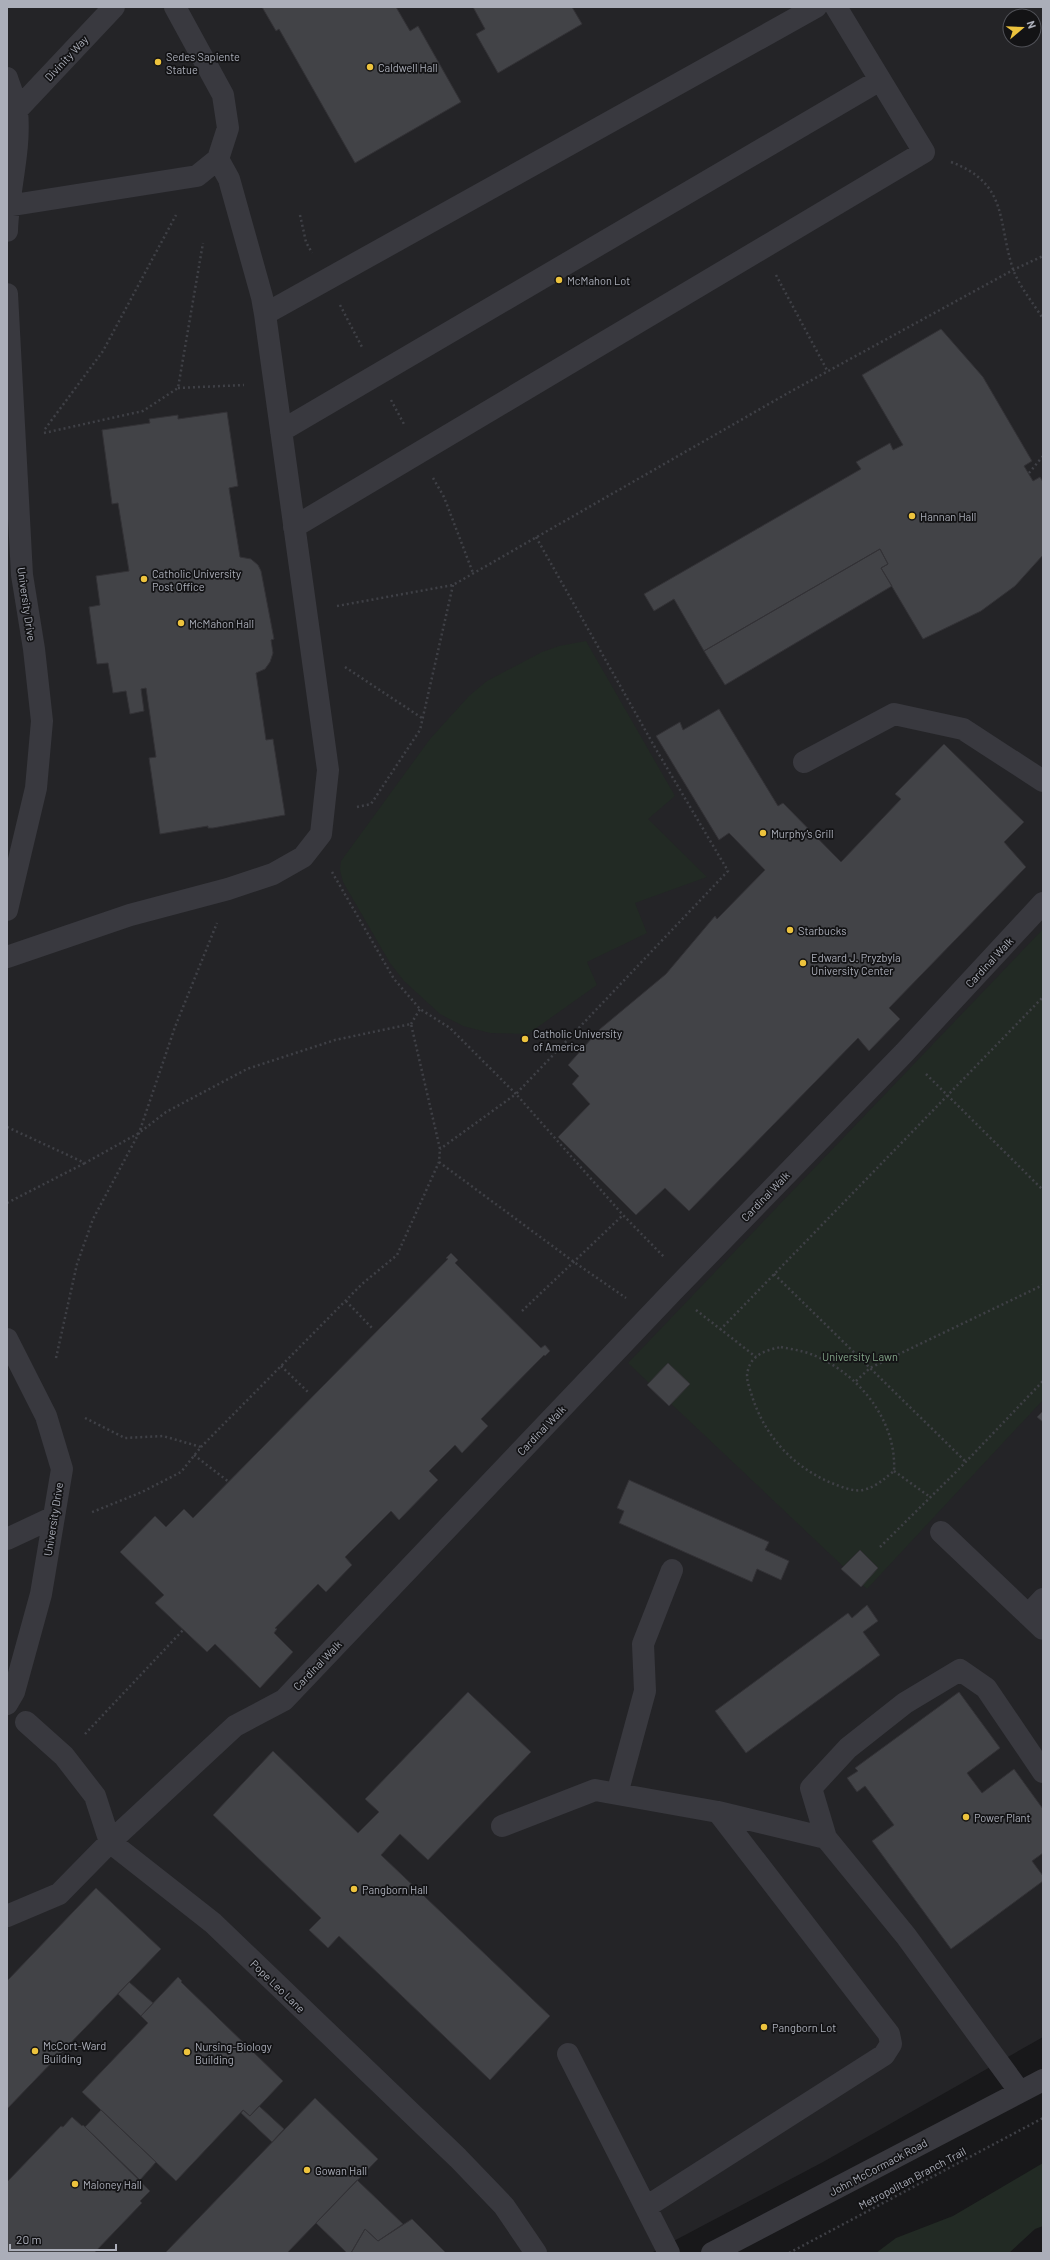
<svg xmlns="http://www.w3.org/2000/svg" width="1050" height="2260" font-family="Barlow,sans-serif">
  <rect width="100%" height="100%" fill="#18181a"/>
  <!-- built -->
  <path fill="#242427" fill-rule="evenodd" d="M7 7H1043V2037L823 2162 651 2253H7ZM1010 16H1034V40H1010Z"/>
  <!-- green -->
  <path fill="#222a24" d="M586 641 675 796 648 819 707 877 635 903 647 933 587 962 597 985 528 1034 490 1033 463 1026 440 1014 404 981 390 963 343 882 340 870 341 861 430 739 469 696 487 681 542 652 559 646Z
    M1043 929V1400L867 1589 628 1363Z
    M1043 2163V2226L1035 2229 1009 2253H876L896 2238 953 2216Z"/>
  <!-- building -->
  <path fill="#424347" stroke="#333236" d="M262 7H396L410 31 418 26 461 102 355 163 279 29 276 31Z
    M473 7H572L582 24 498 73 476 34 485 29Z
    M941 329 983 377 1032 461 1024 466 1033 481 1040 477 1043 482V555L1015 586 981 611 923 639 881 568 888 564 880 549 704 651 674 599 654 611 644 594 861 469 856 462 890 443 893 450 903 445 862 375Z
    M227 412 238 486 229 488 240 557 251 559 258 565 261 571 274 639 271 640 273 653 270 662 265 669 256 673 266 740 273 739 285 815 213 828H208V826L160 834 149 758 156 757 146 688 141 689 144 711 130 714 126 691 113 693 108 663 97 664 96 658 89 607 100 605 96 576 129 571 118 503 112 504 102 430 150 423 149 419 178 415V419Z
    M880 549 888 564 881 568 892 586 725 685 704 651Z
    M719 709 778 806 783 803 841 862 901 799 895 794 944 744 1024 822 1004 842 1026 867 889 1008 900 1019 869 1051 858 1038 689 1211 665 1188 636 1215 558 1137 590 1104 572 1084 579 1076 568 1065 600 1029 666 974 715 916 717 919 765 870 729 833 719 840 656 736 680 722 683 730Z
    M451 1253 458 1260 455 1263 541 1348 545 1345 550 1351 545 1356 544 1355 481 1419 488 1426 462 1453 455 1445 429 1471 438 1480 399 1520 391 1511 345 1557 352 1565 326 1592 318 1584 275 1628 277 1629 274 1633 293 1652 260 1688 215 1644 207 1652 155 1603 164 1595 120 1552 155 1516 166 1527 184 1509 193 1518 448 1259 446 1258Z
    M668 1363 690 1384 669 1406 647 1385Z
    M1043 1411V1422L1037 1417Z
    M629 1480 769 1542 765 1550 789 1561 781 1580 757 1569 752 1582 619 1523 624 1511 617 1508Z
    M860 1550 878 1568 861 1587 841 1569Z
    M867 1605 878 1621 863 1632 880 1655 746 1753 715 1711 848 1613 852 1618Z
    M468 1692 531 1752 428 1860 400 1834 381 1855 550 2016 490 2080 339 1936 328 1948 309 1930 321 1918 213 1815 273 1751 358 1833 379 1812 365 1799Z
    M959 1692 1000 1748 967 1773 982 1793 1014 1769 1043 1809V1853L1032 1861 1043 1876V1881L951 1949 872 1841 894 1825 865 1786 857 1792 847 1778 858 1771 855 1768Z
    M96 1888 161 1949 7 2109V1981Z
    M178 1977 182 1981 181 1982 283 2081 250 2116 243 2110 176 2181 82 2092 148 2023 141 2016Z
    M129 1982 153 2003 141 2016 118 1994Z
    M315 2098 378 2159 287 2253H165Z
    M259 2106 284 2129 272 2142 241 2113 243 2110 250 2116Z
    M101 2110 156 2162 140 2180 85 2127Z
    M72 2117 82 2126 83 2125 150 2191 140 2201 142 2203 94 2253H7V2182L61 2126 63 2127Z
    M357 2180 403 2224 378 2241 365 2229 351 2253H347L316 2223Z
    M412 2219 446 2253H351L365 2229 378 2241Z"/>
  <g fill="none" stroke-linecap="round" stroke-linejoin="round">
    <!-- path -->
    <path stroke="#3f4046" stroke-width="2.5" stroke-dasharray="2 3" stroke-linecap="butt" d="M951 162C1009 184 997 221 1013 269 1019 286 1034 304 1043 319
      M300 215 306 242 312 253
      M776 275 828 372
      M340 305 363 349
      M178 388 244 385
      M391 400 405 426
      M45 429 103 351 176 215
      M44 433 143 411 178 388 203 243
      M1029 473 1043 456
      M433 478 444 497 473 573
      M536 537 657 751 728 871 516 1094 623 1215 664 1257
      M337 606 453 585 788 393 1013 270 1043 256
      M345 667 422 718
      M357 807 371 804 420 730 453 585
      M332 872 394 979 420 1009 450 1028 516 1094 440 1149
      M411 1024 420 1009
      M926 1074 1043 1190
      M7 1127 85 1163 139 1133 166 1112 247 1069 335 1040 411 1024 440 1149 439 1162 397 1255 362 1284 201 1447
      M439 1162 574 1262 626 1298
      M7 1203 85 1163
      M774 1274 966 1462
      M346 1301 372 1328
      M696 1310 756 1357
      M522 1311 623 1215
      M720 1330 1043 997
      M781 1347C790 1349 799 1350 808 1353 856 1370 897 1419 894 1471 884 1479 876 1487 863 1490 854 1492 842 1487 834 1484 794 1468 765 1437 752 1396 750 1389 745 1378 748 1370 752 1354 767 1350 781 1347Z
      M56 1358 77 1264 93 1219 139 1133 175 1027 217 923
      M281 1366 308 1392
      M856 1381 870 1368 1043 1285
      M85 1418 125 1438 163 1436 201 1447 181 1472 142 1492 90 1513
      M194 1455 229 1482
      M894 1471 930 1497
      M880 1547 959 1469 1043 1381
      M85 1734 183 1630
      M789 2253 1043 2118"/>
    <!-- minor -->
    <path stroke="#39393f" stroke-width="22" d="M7 78C10 88 16 100 17 111 21 151 8 191 7 231
      M17 110 114 7
      M7 206 197 176 218 159 228 128 223 95 175 7
      M7 294 22 575 34 649 42 721 36 788 7 910
      M265 314 816 7
      M281 431 880 80
      M294 527 924 152 836 7
      M804 762 894 714 963 729 1043 781
      M7 957 130 915 228 889 273 874 303 857 321 834 328 770 265 314 262 297 229 179 218 159
      M7 1339 46 1416 62 1469 41 1594 14 1692 7 1704
      M941 1532 1043 1629
      M7 1539 54 1517
      M1028 1615 1043 1599
      M26 1722 64 1756 95 1796 110 1842 213 1923 458 2158 504 2206 536 2253
      M617 1794 645 1691 643 1644 672 1570
      M502 1826 595 1790 718 1812 826 1838
      M7 1916 59 1894 110 1842 235 1726 284 1700 673 1291 904 1053 1043 903
      M568 2054 669 2253
      M1020 2092 906 1936 826 1838 811 1788 848 1748 905 1703 960 1670 986 1688 1043 1772
      M646 2207 884 2055 891 2044 889 2034 718 1812
      M712 2253 1043 2080"/>
  </g>
  <!-- markers -->
  <g fill="#edc33d" stroke="#131315" stroke-width="1.5">
    <circle cx="158" cy="62" r="4"/>
    <circle cx="370" cy="67" r="4"/>
    <circle cx="559" cy="280" r="4"/>
    <circle cx="912" cy="516" r="4"/>
    <circle cx="144" cy="579" r="4"/>
    <circle cx="181" cy="623" r="4"/>
    <circle cx="763" cy="833" r="4"/>
    <circle cx="790" cy="930" r="4"/>
    <circle cx="803" cy="963" r="4"/>
    <circle cx="525" cy="1039" r="4"/>
    <circle cx="966" cy="1817" r="4"/>
    <circle cx="354" cy="1889" r="4"/>
    <circle cx="764" cy="2027" r="4"/>
    <circle cx="35" cy="2051" r="4"/>
    <circle cx="187" cy="2052" r="4"/>
    <circle cx="307" cy="2170" r="4"/>
    <circle cx="75" cy="2184" r="4"/>
  </g>
  <g text-anchor="middle" dominant-baseline="central" stroke-width="3.5" stroke-linejoin="round" paint-order="stroke">
    <!-- poi labels -->
    <g font-size="11" fill="#abaeb9" stroke="#131315" text-anchor="start">
      <text x="166" y="56">Sedes Sapiente<tspan x="166" dy="13">Statue</tspan></text>
      <text x="378" y="67">Caldwell Hall</text>
      <text x="567" y="280">McMahon Lot</text>
      <text x="920" y="516">Hannan Hall</text>
      <text x="152" y="573">Catholic University<tspan x="152" dy="13">Post Office</tspan></text>
      <text x="189" y="623">McMahon Hall</text>
      <text x="771" y="833">Murphy’s Grill</text>
      <text x="798" y="930">Starbucks</text>
      <text x="811" y="957">Edward J. Pryzbyla<tspan x="811" dy="13">University Center</tspan></text>
      <text x="533" y="1033">Catholic University<tspan x="533" dy="13">of America</tspan></text>
      <text x="974" y="1817">Power Plant</text>
      <text x="362" y="1889">Pangborn Hall</text>
      <text x="772" y="2027">Pangborn Lot</text>
      <text x="43" y="2045">McCort-Ward<tspan x="43" dy="13">Building</tspan></text>
      <text x="195" y="2046">Nursing-Biology<tspan x="195" dy="13">Building</tspan></text>
      <text x="315" y="2170">Gowan Hall</text>
      <text x="83" y="2184">Maloney Hall</text>
    </g>
    <!-- street labels -->
    <g font-size="11" fill="#abaeb9" stroke="#131315">
      <text transform="translate(66 58) rotate(-47)">Divinity Way</text>
      <text transform="translate(27 604) rotate(82)">University Drive</text>
      <text transform="translate(989 962) rotate(-47)">Cardinal Walk</text>
      <text transform="translate(765 1196) rotate(-46)">Cardinal Walk</text>
      <text transform="translate(541 1430) rotate(-46)">Cardinal Walk</text>
      <text transform="translate(53 1519) rotate(-81)">University Drive</text>
      <text transform="translate(317 1665) rotate(-46)">Cardinal Walk</text>
      <text transform="translate(278 1986) rotate(44)">Pope Leo Lane</text>
      <text transform="translate(878 2167) rotate(-28)">John McCormack Road</text>
      <text transform="translate(912 2178) rotate(-28)">Metropolitan Branch Trail</text>
    </g>
    <!-- park labels -->
    <g font-size="11" fill="#82a488" stroke="#131315">
      <text x="860" y="1356">University Lawn</text>
    </g>
  </g>
  <!-- border -->
  <rect width="1050" height="2260" fill="none" stroke="#abaeb9" stroke-width="16"/>
  <!-- north arrow -->
  <g transform="translate(1022 28) rotate(71)"><circle r="19" fill="#131315" stroke="#505157"/>
  <path d="M0-3L7 15L0 10L-7 15Z" fill="#edc33d"/>
  <text y="-6" font-size="11" font-weight="bold" text-anchor="middle" fill="#abaeb9">N</text>
  </g>
  <!-- scale -->
  <path d="M10 2244v6h106v-6" fill="none" stroke="#abaeb9" stroke-width="2"/>
  <text x="16" y="2244" font-size="12" fill="#abaeb9" stroke="#131315" stroke-width="3" paint-order="stroke">20 m</text>
</svg>
